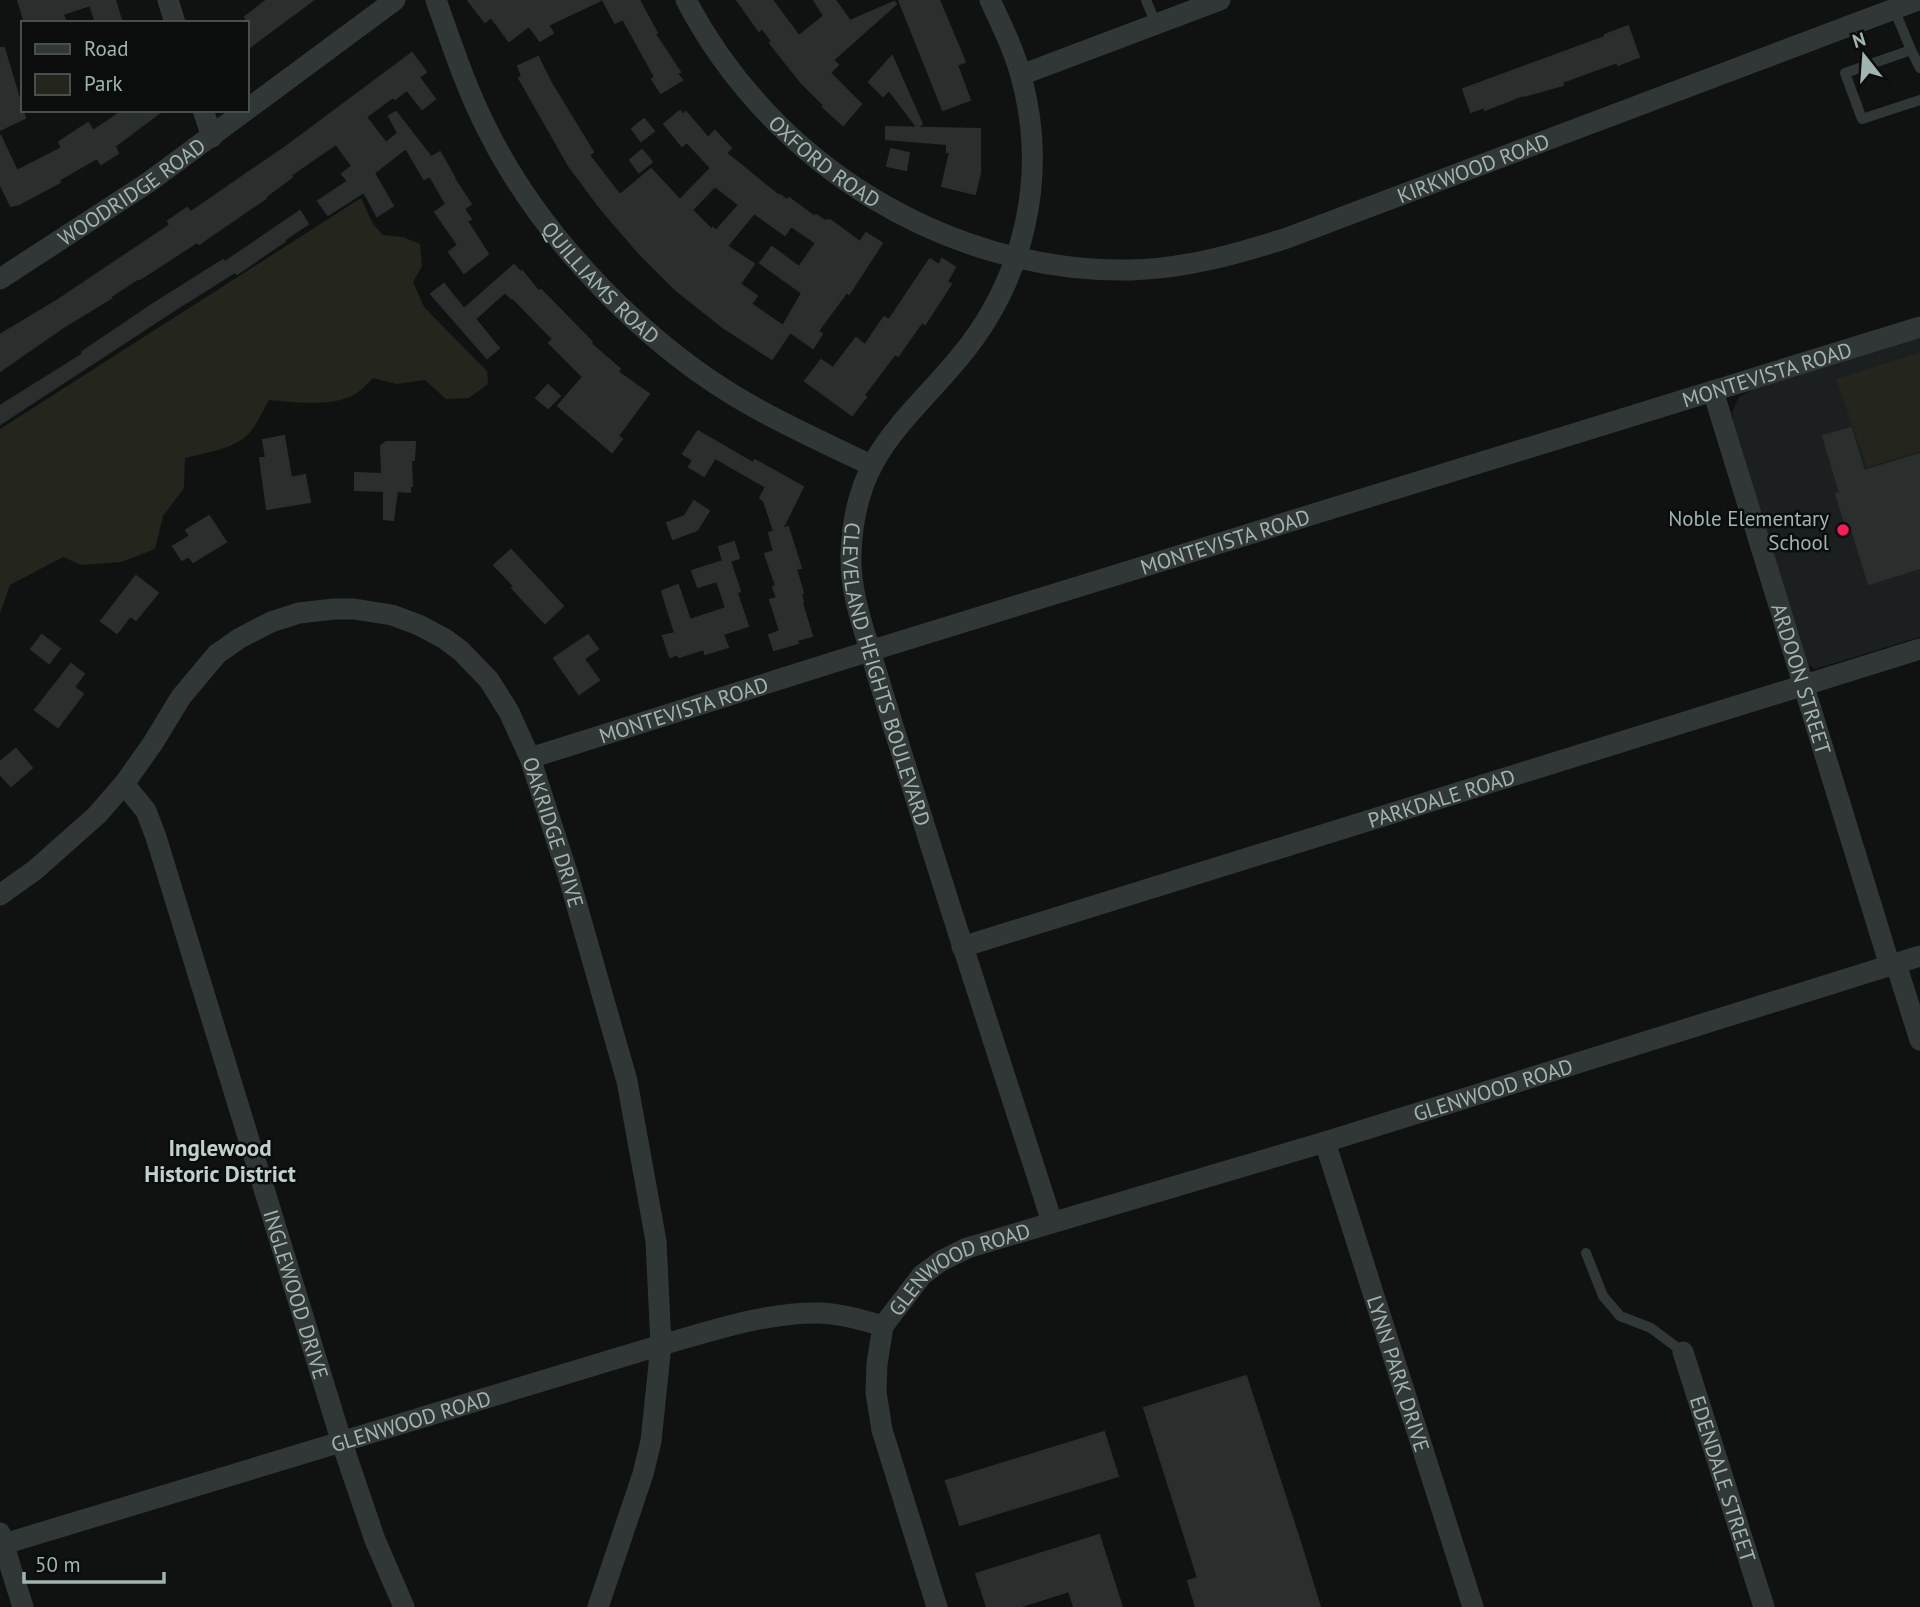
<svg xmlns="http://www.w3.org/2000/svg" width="1920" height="1607" font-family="'PT Sans',sans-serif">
  <rect width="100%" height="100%" fill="#101212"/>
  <!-- built -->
  <path fill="#1c1f1f" d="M1920 337V637L1815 669 1807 664 1734 423 1732 412 1739 397 1757 387Z"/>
  <!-- green -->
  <path fill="#24251c" d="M361 198 373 224 383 235 403 237 420 244 422 266 413 282 424 307 487 371 488 384 469 398 446 399 425 380 397 384 373 378C368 383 362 389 357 393 334 408 294 402 269 400 262 412 255 429 244 438 230 449 202 454 185 458L184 488 163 516 155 549 121 562 81 565 63 557 10 585 0 613V429Z
    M1920 352V451L1867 467 1836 379Z"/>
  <!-- building -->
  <path fill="#2a2f2e" stroke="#2a2e2e" stroke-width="2" fill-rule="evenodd" d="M18 0H115L122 23H96L90 5 63 14 66 23H25Z
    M267 0H313L247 49V20L245 17Z
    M468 0H601L548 25 553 33 540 41 529 26 509 41 491 17 485 22Z
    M603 0H639L657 33 655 34 680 72 677 73 682 80 661 93 652 79 655 77 623 19 615 23Z
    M737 0H772L799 36 824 16 814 0H835L850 21 894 2 896 4 833 60 838 65 830 73 861 104 843 125 823 107 824 105 801 82 770 43 772 41 762 28 759 31Z
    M899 0H939L965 62 957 65 970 100 943 110Z
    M1628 26 1639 57 1618 65 1617 62 1562 82 1563 85 1524 96 1523 95 1485 110 1484 107 1471 112 1463 89 1605 37V35Z
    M0 48H4L25 118 0 130Z
    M412 53 426 72 419 77 435 99 422 109 407 90 395 99 393 97 366 117 386 143 398 133 389 116 396 112 431 157 440 152 454 177H453L471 204 464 209 471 219 467 221 488 254 464 273 449 252 458 245 435 212 446 204 430 176 424 179 406 148 374 173 393 206 377 216 364 192 328 215 318 201 348 181 342 174 352 166 336 144 291 175 292 177 265 197 266 198 199 244 197 242 140 279 139 278 110 297 111 298 62 328 0 371V335L58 300 170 225 168 221 187 208 191 212 287 146Z
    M892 56 922 124 917 127 889 90 883 96 869 82Z
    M538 57 551 83 593 152 589 155 620 195 651 169 680 200 711 168 687 142 682 146 664 124 680 111 683 115 686 112 708 138 715 131 731 148 726 153 779 196 780 195 787 200 789 198 815 217 816 215 825 221 830 220 860 242 866 233 882 243 849 294 847 292 818 331 822 334 813 348 790 332 772 359 724 328 676 290 640 254 602 210 569 166 523 85 519 78 522 76 518 66ZM715 186 739 205 716 231 713 228 712 230 692 210ZM754 213 785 235 791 226 816 243 799 267 772 247 760 263 802 293 783 326 751 304 757 296 740 284 754 264 727 246Z
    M124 110H163L115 146 118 153 101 164 97 158 59 180 60 182 19 204 11 206 0 184V135L17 171 62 148 59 142 88 123 93 131Z
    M644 119 654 131 641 141 632 129Z
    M886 127 980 129V173L975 194 942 186 950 152H947V144L886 139Z
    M891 149 909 153 906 170 887 166Z
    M642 150 652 162 639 172 630 160Z
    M300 211 308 224 284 240 285 241 237 274 235 272 176 309 0 424V406L83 354 82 352 153 304 223 260 225 262Z
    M930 259 939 265 942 259 955 267 947 282 951 284 925 324 922 322 898 356 895 354 864 395 866 397 852 415 805 381 821 360 833 368 856 338 865 345 884 317 889 320Z
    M514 265 521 273 522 271 539 292 541 290 592 342 591 344 620 369 618 372 649 394 618 436 622 439 612 452 558 406 583 377 549 343 553 339 512 297 511 298 505 292 475 319 499 348 487 358 431 294 444 284 464 309Z
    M548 385 560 396 548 408 536 398Z
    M1851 428 1864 471 1920 454V568L1869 584 1851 527 1847 529 1836 494 1840 493 1823 436Z
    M698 431 753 463 755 460 803 487 782 529 788 527 801 568 796 569 803 593H801L803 602 802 603 812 636 797 640 798 643 774 650 769 635 780 631 770 600 777 598 773 587 776 586 765 554 774 551 769 533 774 531 764 501 760 498 766 487 715 458 704 476 689 467 693 460 683 454Z
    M284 436 291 478 305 475 310 502 267 509 260 458H266L263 440Z
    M386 442H415L414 460H411L412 486H410V492L397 491 393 520 384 519V491L355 490V473L382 474 381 446Z
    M694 501 709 511 697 530 673 539 667 523 685 516Z
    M209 516 226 542 193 562 189 556 182 560 173 546 190 536 186 530Z
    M734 542 739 558 730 561 740 591 737 593 748 626 723 634 728 647 705 654 704 649 679 657 678 654 670 657 663 636 675 633 662 591 678 585 690 620 726 608 717 581 698 587 692 571 723 561 719 547Z
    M511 550 563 606 545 623 512 588 514 586 494 565Z
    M136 576 158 593 136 620 130 616 117 633 101 621Z
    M42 635 60 649 49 663 31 649Z
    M588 635 598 649 584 659 599 680 579 694 554 658Z
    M71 664 84 674 74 687 83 694 58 727 35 710Z
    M16 749 32 768 11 786 0 774V762Z
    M1246 1376 1301 1545 1320 1607H1196L1188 1581 1198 1578 1144 1408Z
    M1104 1432 1118 1476 960 1525 946 1481Z
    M1099 1535 1122 1607H1074L1069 1591 1019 1607H987L976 1574Z"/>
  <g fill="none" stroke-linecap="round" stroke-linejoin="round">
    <!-- service -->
    <path stroke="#313737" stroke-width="10" d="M1146 0 1156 24
      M1894 9 1911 50
      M1920 68 1911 50 1845 73 1862 119 1920 100
      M1586 1253 1603 1296 1620 1316 1651 1328 1683 1352"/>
    <!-- minor -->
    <g stroke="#313737" stroke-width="21">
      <path d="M168 0 175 23"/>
      <path id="s1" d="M436 0C452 45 467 91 489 133 543 240 648 348 752 406 791 428 831 446 871 465"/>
      <path id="s2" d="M686 0C771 163 946 273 1131 270 1184 269 1237 254 1287 238L1918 0"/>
      <path id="s3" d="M990 0C1002 26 1015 52 1022 80 1048 178 1024 280 959 358 902 426 854 456 851 554 850 588 860 618 870 650 881 688 893 726 905 764 953 917 1002 1070 1052 1222"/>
      <path d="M1021 75 1220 0"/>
      <path d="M203 110 212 137"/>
      <path id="s4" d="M0 279 149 182 395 0"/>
      <path id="s5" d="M1713 391 1890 966"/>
      <path id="s6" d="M530 758 847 658 1920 327"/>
      <path id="s7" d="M124 784 146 811 156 837 342 1443 375 1540 404 1607"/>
      <path id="s8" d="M0 895 35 870 97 815 124 784 153 743 181 697 217 654 240 638 271 622 299 613 334 609H354L392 615 419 625 445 639 461 651 489 680 509 712 530 758 569 878 627 1081 656 1241 661 1345 651 1441 643 1474 598 1607"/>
      <path id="s9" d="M962 947 1920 649"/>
      <path d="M1896 964 1920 1040"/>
      <path id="s10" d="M1325 1142 1473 1607"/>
      <path d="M883 1326 877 1364 876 1392 882 1430 937 1607"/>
      <path id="s11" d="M1683 1352 1764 1607"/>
      <path d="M0 1533 23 1607"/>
      <path id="s12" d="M4 1544 661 1345C712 1331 766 1312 820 1313 842 1314 862 1320 883 1326L922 1275 941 1261 967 1248 1325 1142 1920 956"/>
    </g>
  </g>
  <!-- markers -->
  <circle fill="#ff1b56" stroke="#0b0d0d" stroke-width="2.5" cx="1843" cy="530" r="7"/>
  <g text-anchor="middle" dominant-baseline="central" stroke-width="5" stroke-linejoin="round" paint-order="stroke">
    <!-- street labels -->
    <g font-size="21" fill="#a0b4b0" stroke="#0b0d0d">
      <text stroke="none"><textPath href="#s2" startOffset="215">OXFORD ROAD</textPath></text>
      <text stroke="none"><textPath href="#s2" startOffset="906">KIRKWOOD ROAD</textPath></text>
      <text stroke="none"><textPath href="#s4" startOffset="158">WOODRIDGE ROAD</textPath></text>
      <text stroke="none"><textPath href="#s1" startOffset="331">QUILLIAMS ROAD</textPath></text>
      <text stroke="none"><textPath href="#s6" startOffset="1295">MONTEVISTA ROAD</textPath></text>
      <text stroke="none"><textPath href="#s6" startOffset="728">MONTEVISTA ROAD</textPath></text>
      <text stroke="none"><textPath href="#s3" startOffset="738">CLEVELAND HEIGHTS BOULEVARD</textPath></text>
      <text stroke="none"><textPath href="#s5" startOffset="301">ARDOON STREET</textPath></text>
      <text stroke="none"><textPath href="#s6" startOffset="161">MONTEVISTA ROAD</textPath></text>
      <text stroke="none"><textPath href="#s9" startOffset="502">PARKDALE ROAD</textPath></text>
      <text stroke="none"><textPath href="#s8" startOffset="798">OAKRIDGE DRIVE</textPath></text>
      <text stroke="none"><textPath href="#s12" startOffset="1580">GLENWOOD ROAD</textPath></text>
      <text stroke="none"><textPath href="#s12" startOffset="1013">GLENWOOD ROAD</textPath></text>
      <text stroke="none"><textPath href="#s7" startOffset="541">INGLEWOOD DRIVE</textPath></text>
      <text stroke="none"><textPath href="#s10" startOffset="243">LYNN PARK DRIVE</textPath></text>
      <text stroke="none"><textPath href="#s12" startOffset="425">GLENWOOD ROAD</textPath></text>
      <text stroke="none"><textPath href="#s11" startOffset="133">EDENDALE STREET</textPath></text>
    </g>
    <!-- poi labels -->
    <g font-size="21" fill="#a0b4b0" stroke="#0b0d0d" text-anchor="end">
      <text x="1829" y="518">Noble Elementary<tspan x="1829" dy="24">School</tspan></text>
    </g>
    <!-- neighbourhood labels -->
    <g font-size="23" font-weight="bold" fill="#c1d0cd" stroke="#0b0d0d">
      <text x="220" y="1147">Inglewood<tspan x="220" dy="26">Historic District</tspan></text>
    </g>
  </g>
  <!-- legend -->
  <rect x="21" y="21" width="228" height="91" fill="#0b0d0d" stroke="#47504e" stroke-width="2"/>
  <rect x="35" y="44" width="35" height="10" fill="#313737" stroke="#47504e" stroke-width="2"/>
  <text x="84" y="56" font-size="21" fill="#a0b4b0">Road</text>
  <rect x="35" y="74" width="35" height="21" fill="#24251c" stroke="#47504e" stroke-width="2"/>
  <text x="84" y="91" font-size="21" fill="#a0b4b0">Park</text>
  <!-- north arrow -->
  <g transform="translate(1864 56) rotate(343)" stroke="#0b0d0d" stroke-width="5" paint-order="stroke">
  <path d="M0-5L12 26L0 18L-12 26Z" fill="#a0b4b0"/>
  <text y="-10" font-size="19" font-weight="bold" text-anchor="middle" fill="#a0b4b0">N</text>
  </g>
  <!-- scale -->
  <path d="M24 1572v10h140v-10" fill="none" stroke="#a0b4b0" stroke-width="3.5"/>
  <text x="35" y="1572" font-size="21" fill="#a0b4b0" stroke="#0b0d0d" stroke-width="5" paint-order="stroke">50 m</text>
</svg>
